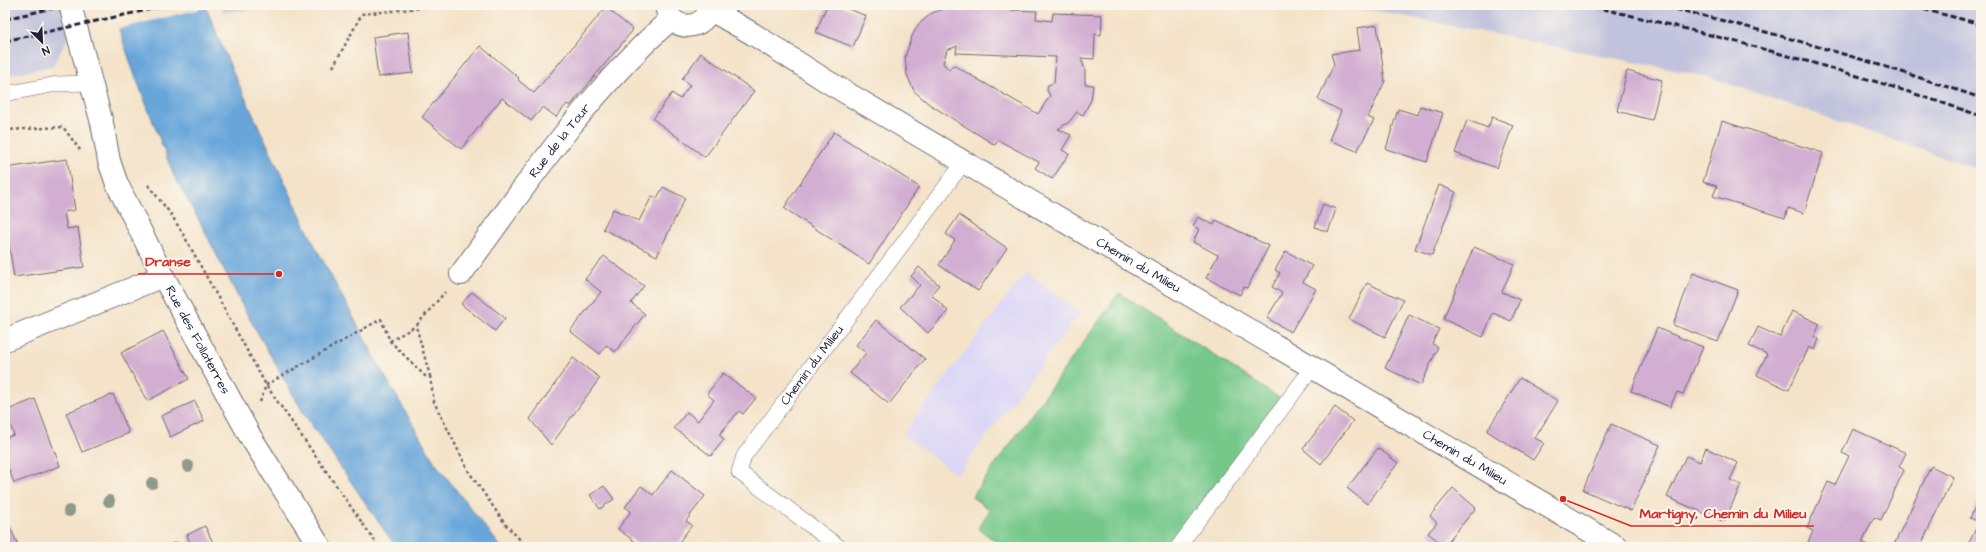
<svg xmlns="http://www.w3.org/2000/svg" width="1986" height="552" font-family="'Architects Daughter',sans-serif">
  <rect width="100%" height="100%" fill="#fbf7ec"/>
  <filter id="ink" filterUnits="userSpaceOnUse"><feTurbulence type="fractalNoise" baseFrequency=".025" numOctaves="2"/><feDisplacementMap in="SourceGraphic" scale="8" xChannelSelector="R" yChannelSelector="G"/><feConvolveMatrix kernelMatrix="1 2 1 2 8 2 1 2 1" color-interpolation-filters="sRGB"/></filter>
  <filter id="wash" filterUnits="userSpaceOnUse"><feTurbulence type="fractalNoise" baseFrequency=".012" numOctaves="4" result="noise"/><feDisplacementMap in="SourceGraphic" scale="16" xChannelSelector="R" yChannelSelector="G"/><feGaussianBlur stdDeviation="0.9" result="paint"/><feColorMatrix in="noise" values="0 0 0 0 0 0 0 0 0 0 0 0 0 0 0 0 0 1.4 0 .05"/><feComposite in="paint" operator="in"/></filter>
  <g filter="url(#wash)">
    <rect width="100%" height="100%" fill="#f4e3c9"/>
    <!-- built -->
    <path fill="#dbd6f7" d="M1026 272 1080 313 957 475 903 434Z"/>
    <!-- industrial -->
    <path fill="#c1c2dd" d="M5 5H59L69 36 53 66 5 76Z
      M221 5H299L223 12Z
      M1302 5H1969L1981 8V170L1709 77 1378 11Z"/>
    <!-- green -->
    <path fill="#75c88a" stroke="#4c7562" d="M1119 293 1281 399 1171 547H1003L978 528 990 510 972 497Z"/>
    <!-- water -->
    <path fill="#67a6da" stroke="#44648a" d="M111 5H205L233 72 313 242 382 371 435 463 501 547H396L304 414 243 307 200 222 174 176 133 70Z"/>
    <!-- pier -->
    <path fill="#f4e3c9" d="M109 5H207L208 7 117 29Z"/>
    <g id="blocks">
      <!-- building -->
      <path fill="#d2afd2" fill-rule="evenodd" d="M827 5H839L866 16 853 47 816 32Z
        M606 7 633 30 570 106 567 104 556 117 543 107 531 121 502 98 461 149 422 117 480 46 519 78 518 80 534 93Z
        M946 8 1037 11 1036 19 1052 21 1053 13 1102 15 1101 35 1095 34 1094 59 1081 58 1085 70V84L1093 85 1091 100 1083 115 1077 112 1069 122 1058 129 1071 135 1062 150 1069 154 1052 179 1035 168 1039 162 998 140 995 145 929 104 914 91 907 75 905 57 912 36 918 25 932 13ZM957 46 956 53 1056 57 1054 83 1048 85 1047 90 1050 96 1038 114 953 65 949 70 943 63 947 50Z
        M1377 25 1385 81 1368 117 1374 120 1357 151 1329 140 1341 111 1318 99 1334 64 1331 54 1360 50 1357 28Z
        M408 32 413 73 378 77 373 37Z
        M701 53 754 91 705 157 653 119 672 93 680 99 690 85 682 79Z
        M1627 71 1662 80 1652 120 1617 111Z
        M1420 106 1443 113 1427 162 1386 149 1398 109 1418 115Z
        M1492 117 1513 125 1497 168 1455 153 1467 120 1488 128Z
        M1722 121 1823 153 1804 213 1788 208 1785 218 1713 196 1717 186 1703 182Z
        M834 132 919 187 869 264 784 208Z
        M67 159 75 210 64 212 67 229 78 227 84 267 14 277 5 219V168Z
        M1439 185 1456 192 1432 255 1415 249Z
        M663 187 685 198 657 256 603 229 613 209 639 221 652 196 657 198Z
        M1323 204 1336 209 1328 232 1315 227Z
        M959 215 1007 248 978 291 939 265 955 240 946 234Z
        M1198 217 1214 225 1216 220 1269 246 1247 288 1244 287 1240 295 1206 278 1218 255 1193 242 1199 229 1193 226Z
        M1474 247 1514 264 1502 292 1520 300 1511 321 1493 313 1483 337 1443 319Z
        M1286 251 1312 266 1303 282 1316 289 1291 332 1267 318 1282 293 1272 287 1280 273 1275 270Z
        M604 256 644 286 631 303 645 314 615 352 606 345 600 354 570 331 601 292 585 279Z
        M919 267 939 285 931 294 948 311 928 333 900 307 920 285 911 276Z
        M1693 273 1738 290 1718 342 1673 325Z
        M1367 283 1403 300 1385 337 1349 319Z
        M472 292 505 318 495 331 461 304Z
        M1792 311 1820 324 1814 337 1819 339 1815 350 1809 347 1789 390 1757 375 1767 354 1749 346 1758 327 1780 337Z
        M1409 315 1439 329 1432 344 1438 347 1421 385 1385 368Z
        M876 320 925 359 889 404 850 373 866 353 856 345Z
        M1657 328 1703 347 1683 394 1677 392 1670 407 1631 391Z
        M163 331 189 379 147 401 121 353Z
        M573 358 600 378 551 445 530 419Z
        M723 373 756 398 743 414 739 411 719 435 724 439 711 456 674 428 687 412 698 421 714 400 707 394Z
        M1520 378 1558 401 1535 438 1544 443 1533 460 1487 431Z
        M113 394 129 433 82 452 66 413Z
        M35 399 60 466 14 483 5 459V438L14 435 5 411Z
        M195 401 204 421 170 437 161 416Z
        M1335 407 1353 421 1321 464 1303 449Z
        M1611 424 1660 445 1631 511 1583 490Z
        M1853 429 1906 453 1899 467 1904 470 1881 520 1874 517 1862 542 1868 545V547H1806L1813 531 1807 528 1828 482 1835 485 1849 456 1842 453Z
        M1378 448 1398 463 1367 504 1347 488Z
        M1706 448 1738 463 1730 480 1741 485 1724 522 1667 497 1686 456 1700 462Z
        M1931 466 1953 477 1920 547H1893Z
        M672 470 705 496 686 521 692 525 676 546 670 542 666 547H642L618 529 631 511 625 507 641 486 653 495Z
        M604 486 614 499 600 509 590 495Z
        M1453 488 1476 508 1444 546 1428 533 1437 523 1430 516Z
        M1981 496V547H1967L1979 522 1970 518Z
        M9 525 19 547H5V527Z
        M205 526 215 547H181L190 543 187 535Z
        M177 542 179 547H165Z"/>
    </g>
  </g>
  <g filter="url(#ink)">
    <use href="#blocks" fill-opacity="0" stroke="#6c666d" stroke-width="1"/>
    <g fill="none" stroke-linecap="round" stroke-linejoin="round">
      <defs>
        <g id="service">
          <path d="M5 94 57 84 90 83"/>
          <path id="s1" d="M839 547 739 472 744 456 964 162"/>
          <path d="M1178 547 1313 367"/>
        </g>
        <g id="minor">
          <path id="s2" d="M70 5 102 123 109 161 117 184 163 276 233 405 250 436 320 547"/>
          <path d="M666 6C670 33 707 32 710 5"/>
          <path id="s3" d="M709 9 753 34 828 82 1617 547"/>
          <path id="s4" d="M461 274C526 185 588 92 671 19"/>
          <path d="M5 340 163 276"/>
        </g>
      </defs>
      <!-- service casing -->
      <use href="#service" stroke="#6c666d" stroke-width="16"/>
      <!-- minor casing -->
      <use href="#minor" stroke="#6c666d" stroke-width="24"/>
      <!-- path -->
      <path stroke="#6c666d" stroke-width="2.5" stroke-dasharray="3 3" stroke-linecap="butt" d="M333 67 362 14 449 5
        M5 130 63 127 80 150
        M148 185 170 213 182 232 266 385 379 547
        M390 341 416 326
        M430 376 434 402 469 472 506 525 527 547
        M260 402 266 385 381 319 390 341 425 376H430L416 326 445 292"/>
      <!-- service -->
      <use href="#service" stroke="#fff" stroke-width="15"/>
      <!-- minor -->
      <use href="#minor" stroke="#fff" stroke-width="22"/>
      <!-- rail -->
      <path stroke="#22223b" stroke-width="3" stroke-dasharray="6 3" stroke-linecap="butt" d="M1585 5C1719 35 1851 71 1981 116
        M1658 5C1767 30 1875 62 1981 98
        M1906 5 1981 24
        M5 19 67 5
        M5 41 170 5"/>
    </g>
    <!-- trees -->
    <g fill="#90998a">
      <circle cx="188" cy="466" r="6"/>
      <circle cx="152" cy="483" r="6"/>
      <circle cx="109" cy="501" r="6"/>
      <circle cx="69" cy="511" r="6"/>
    </g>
  </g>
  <g text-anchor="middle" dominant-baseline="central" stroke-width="4" stroke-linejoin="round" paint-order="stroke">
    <!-- street labels -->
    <g font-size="13" fill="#22223b" stroke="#fbf7ec">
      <text stroke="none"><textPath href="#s4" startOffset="166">Rue de la Tour</textPath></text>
      <text stroke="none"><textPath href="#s3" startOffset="500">Chemin du Milieu</textPath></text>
      <text stroke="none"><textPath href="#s2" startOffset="361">Rue des Follaterres</textPath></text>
      <text stroke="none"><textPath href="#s1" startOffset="255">Chemin du Milieu</textPath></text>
      <text stroke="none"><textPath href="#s3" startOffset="879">Chemin du Milieu</textPath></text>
    </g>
  </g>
  <!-- callouts -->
  <path fill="none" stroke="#d62828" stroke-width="1.5" d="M279 274L199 274H138M1563 499L1631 526H1814"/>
  <g fill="#d62828" stroke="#fbf7ec" stroke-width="1.5">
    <circle cx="279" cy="274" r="4"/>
    <circle cx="1563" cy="499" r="4"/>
  </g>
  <g font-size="14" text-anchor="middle" font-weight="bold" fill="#d62828" stroke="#fbf7ec" stroke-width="4" stroke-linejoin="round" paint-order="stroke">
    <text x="168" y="266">Dranse</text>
    <text x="1723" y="518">Martigny, Chemin du Milieu</text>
  </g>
  <!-- margin -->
  <rect width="1986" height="552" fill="none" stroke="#fbf7ec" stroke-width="20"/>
  <!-- north arrow -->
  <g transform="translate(42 42) rotate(156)" stroke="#fbf7ec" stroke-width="3" paint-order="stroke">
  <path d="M0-3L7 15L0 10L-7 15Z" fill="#22223b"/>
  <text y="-6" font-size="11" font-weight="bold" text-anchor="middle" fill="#22223b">N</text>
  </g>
</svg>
